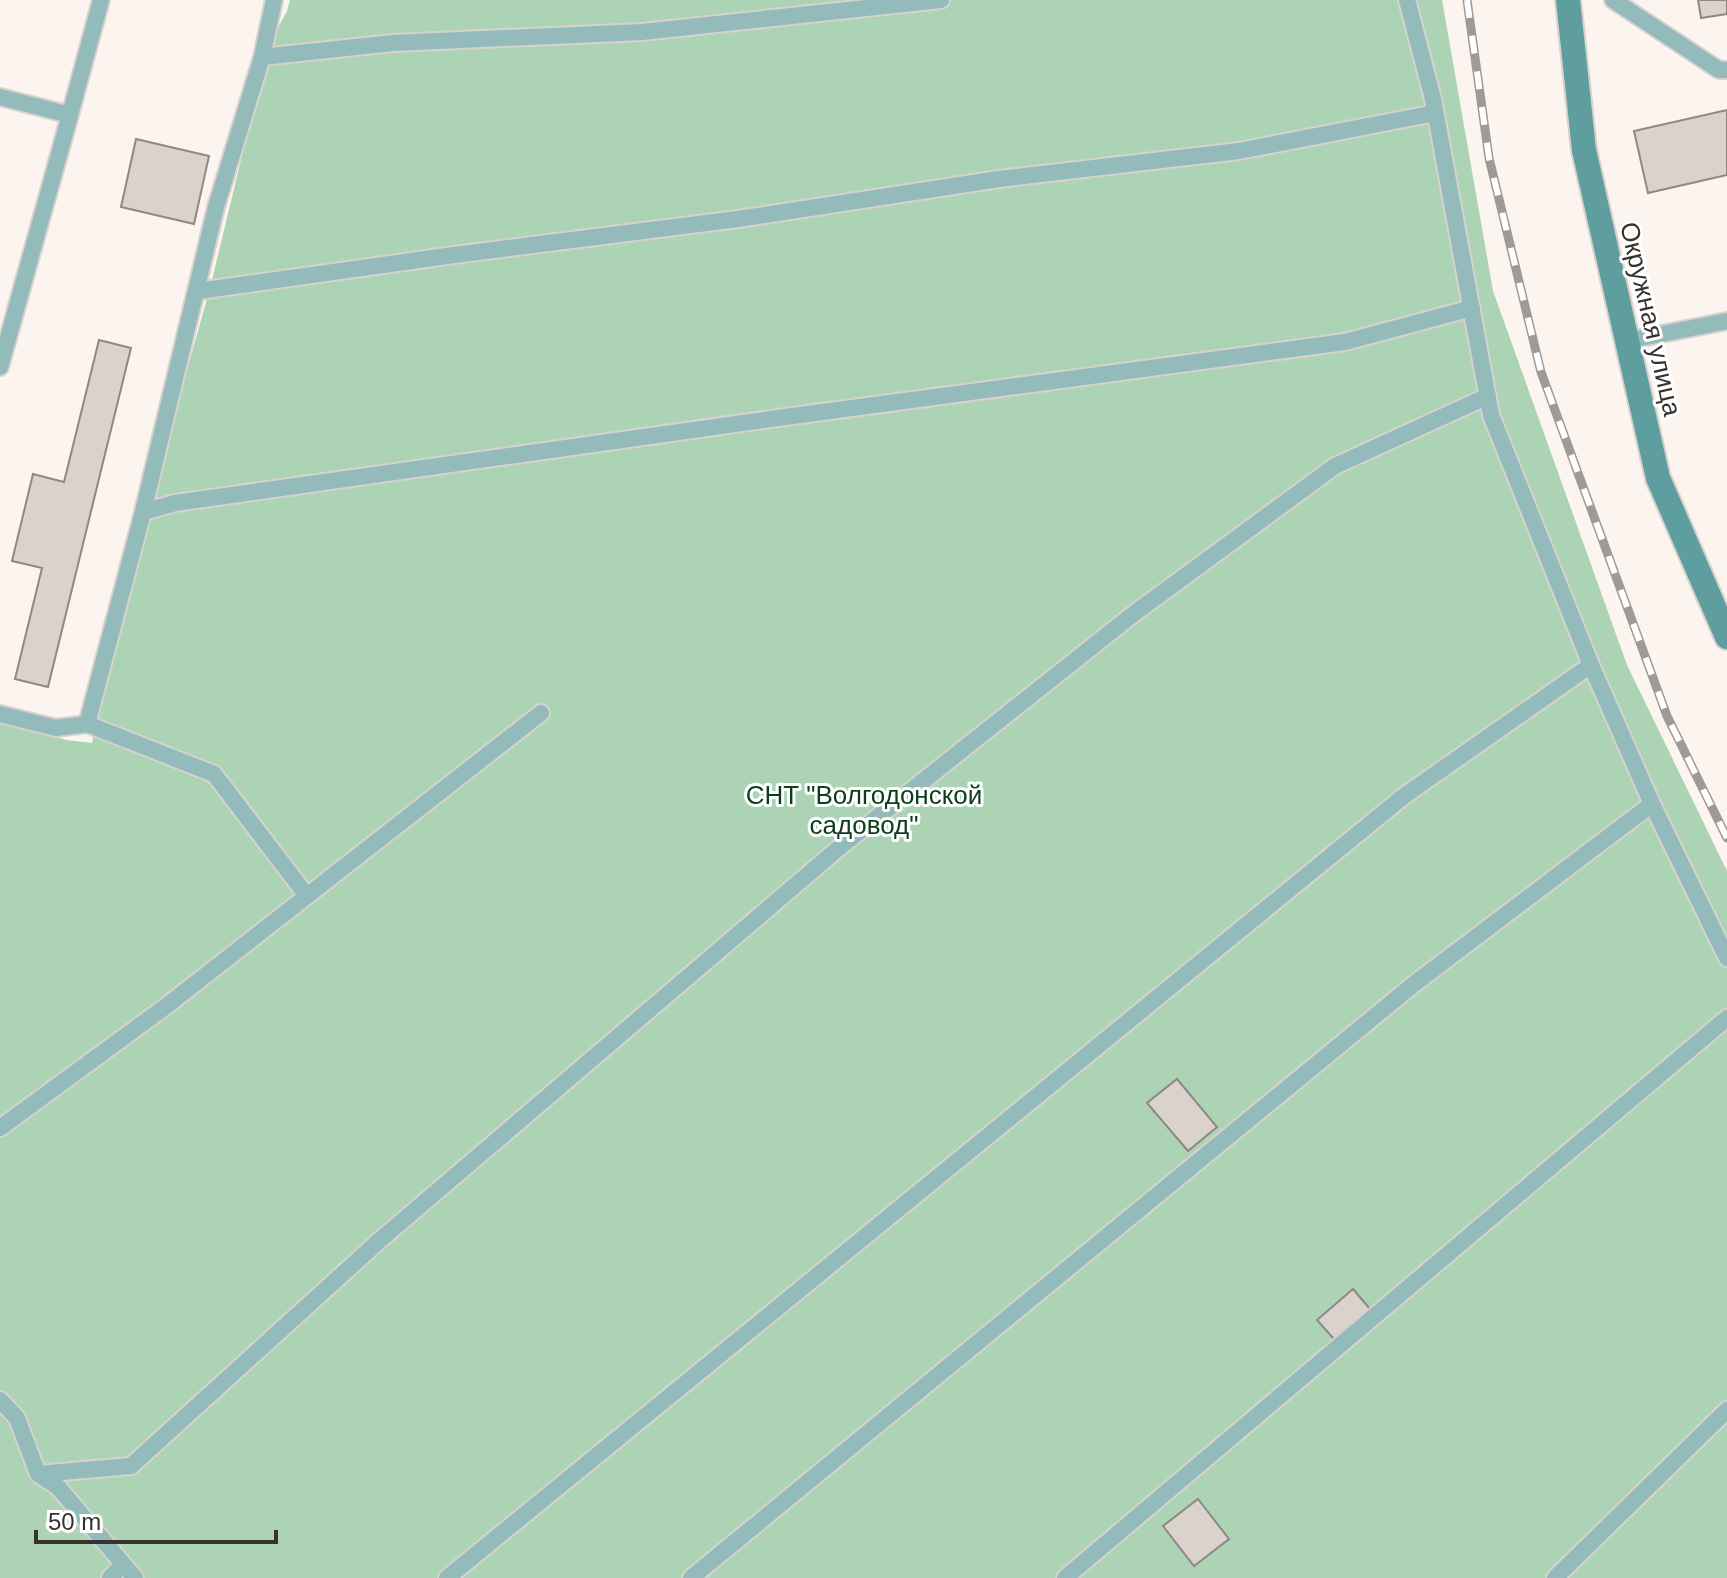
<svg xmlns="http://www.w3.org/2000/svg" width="1727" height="1578" font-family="Helvetica,sans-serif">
  <rect width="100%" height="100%" fill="#fcf4ef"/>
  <!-- green -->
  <path fill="#acd4b4" d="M290 0H1442L1493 291 1627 665 1727 871V1578H0V720L66 740 92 743 142 530 210 288 269 44 287 11Z"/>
  <!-- building -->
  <path fill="#d9d2cd" stroke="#8f8883" stroke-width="2" d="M1698 0H1727V14L1701 18Z
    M1727 110V175L1648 193 1634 131Z
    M136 139 209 156 194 224 121 207Z
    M99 340 131 348 48 687 15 679 42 568 12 561 33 474 64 482Z
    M1177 1079 1217 1127 1188 1151 1147 1103Z
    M1353 1289 1370 1309 1334 1339 1317 1320Z
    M1198 1499 1229 1539 1194 1566 1163 1526Z"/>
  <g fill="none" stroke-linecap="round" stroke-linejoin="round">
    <defs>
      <path id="service" d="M1407 0 1433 99 1491 415 1591 665 1652 804 1727 958
        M1613 0 1719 70H1727
        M262 57 393 43 642 32 941 0
        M0 97 70 115 101 0
        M198 291 454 255 738 219 999 179 1239 151 1435 113
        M1626 341 1727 321
        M0 367 70 115
        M143 512 175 503 785 417 1345 342 1472 308
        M0 714 56 728 87 724 143 512 216 207 262 57 274 0
        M87 724 214 774 307 896
        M0 1128 165 1007 541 713
        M0 1400 17 1418 38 1474 58 1487 135 1578
        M38 1474 131 1466 380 1240 840 847 1132 615 1335 466 1488 396
        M110 1578 123 1564
        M447 1578 1404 796 1591 665
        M691 1578 1414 984 1652 804
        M1065 1578 1727 1018
        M1555 1578 1727 1410"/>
      <path id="secondary" d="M1568 0 1584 150 1658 478 1727 637"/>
    </defs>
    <!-- service casing -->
    <use href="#service" stroke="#d8d1cd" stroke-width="20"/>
    <!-- secondary casing -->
    <use href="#secondary" stroke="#d8d1cd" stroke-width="28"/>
    <!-- service -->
    <use href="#service" stroke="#93bbbc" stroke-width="16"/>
    <!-- secondary -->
    <use href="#secondary" stroke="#5f9e9f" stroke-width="24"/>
    <defs>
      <path id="rail" d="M1467 0 1489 158 1541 372 1667 716 1727 838"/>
    </defs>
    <!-- rail casing -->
    <use href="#rail" stroke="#a09a97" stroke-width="9"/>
    <!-- rail -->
    <use href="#rail" stroke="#fff" stroke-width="6" stroke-dasharray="18" stroke-linecap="butt"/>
  </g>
  <g text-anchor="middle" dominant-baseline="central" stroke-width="6" stroke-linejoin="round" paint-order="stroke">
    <!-- street labels -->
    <g font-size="26" fill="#363331" stroke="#fff">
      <text transform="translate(1651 319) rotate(77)">Окружная улица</text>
    </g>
    <!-- park labels -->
    <g font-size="26" fill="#0c3d1d" stroke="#fff">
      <text x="864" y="795">СНТ "Волгодонской<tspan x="864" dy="30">садовод"</tspan></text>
    </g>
  </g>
  <!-- scale -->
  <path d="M36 1530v12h240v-12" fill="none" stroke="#363331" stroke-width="4"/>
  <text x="48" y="1530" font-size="24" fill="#363331" stroke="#ffffff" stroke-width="6" paint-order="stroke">50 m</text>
</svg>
